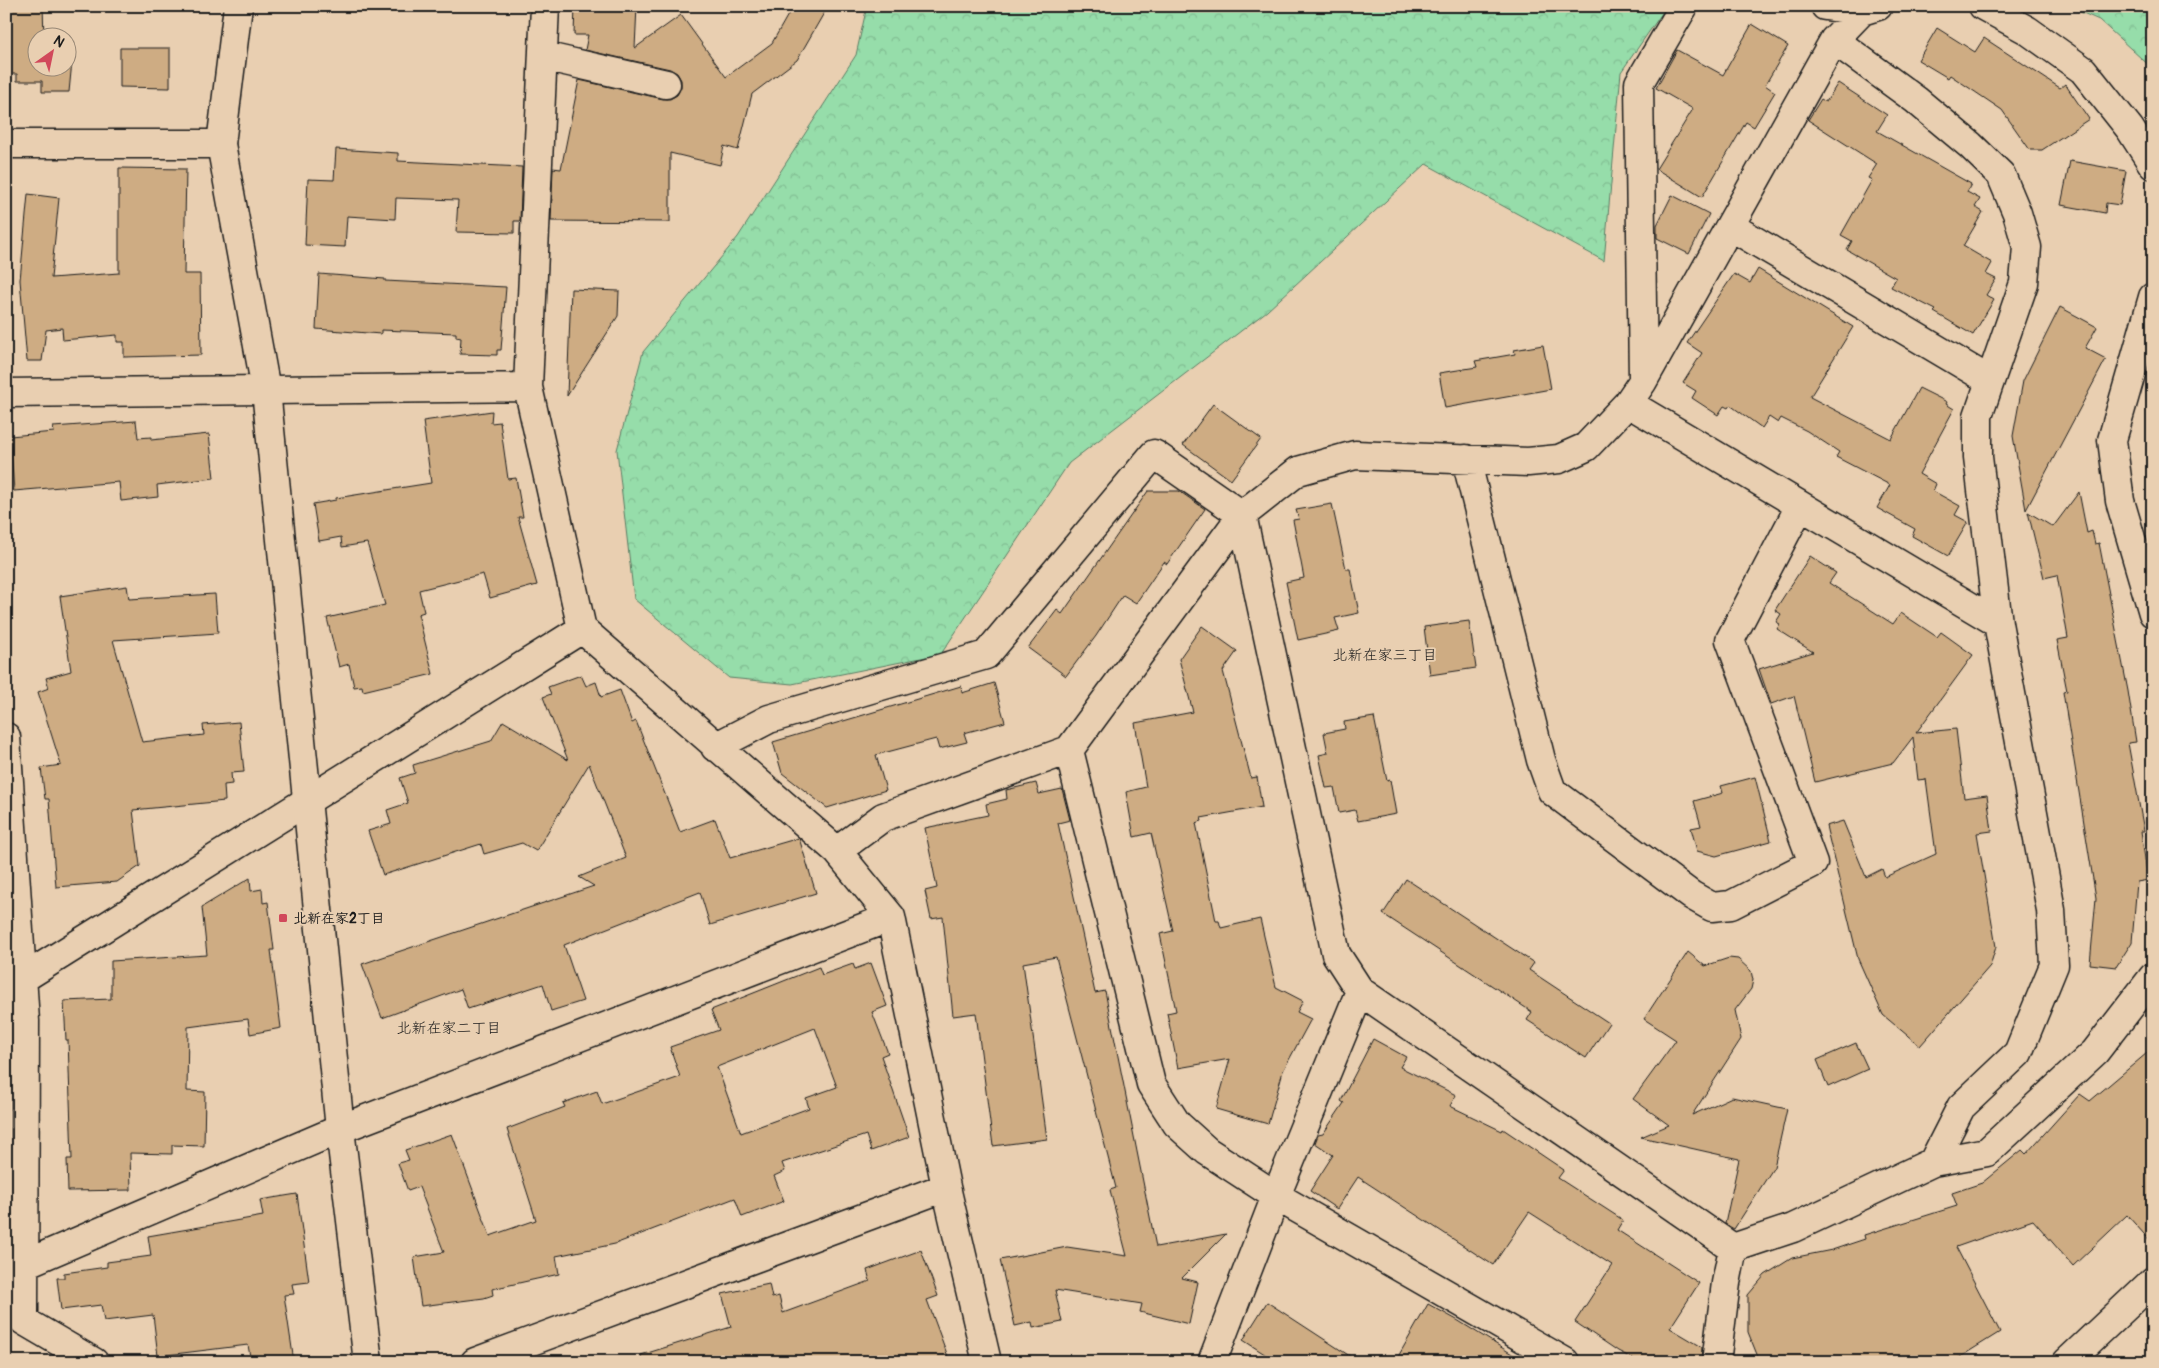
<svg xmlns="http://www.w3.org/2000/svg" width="2159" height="1368" font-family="Pangolin,'Klee One',sans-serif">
  <defs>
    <pattern id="forest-crowns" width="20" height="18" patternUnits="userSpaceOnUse" patternTransform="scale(1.25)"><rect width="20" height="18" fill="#96ddaa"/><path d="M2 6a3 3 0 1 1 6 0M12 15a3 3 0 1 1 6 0" fill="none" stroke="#81bd92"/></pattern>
  </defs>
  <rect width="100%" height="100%" fill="#e9cfb1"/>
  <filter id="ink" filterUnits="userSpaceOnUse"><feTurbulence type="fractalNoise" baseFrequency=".02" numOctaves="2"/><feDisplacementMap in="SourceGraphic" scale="10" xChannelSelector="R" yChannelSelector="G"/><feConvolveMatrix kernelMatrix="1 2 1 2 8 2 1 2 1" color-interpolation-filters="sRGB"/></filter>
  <g filter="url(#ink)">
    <!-- forest -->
    <path fill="url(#forest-crowns)" stroke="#597c63" d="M867 6H1667L1621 72 1604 261 1426 164 1267 311 1069 463 941 654 792 684 729 678 634 599 617 450 643 352 738 237 856 55Z
      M2067 6H2153V69L2099 20Z"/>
    <!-- building -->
    <path fill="#ceac83" stroke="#1c1c1c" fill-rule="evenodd" d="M6 6H43L44 38H38V68H68V41H74L69 92H42V81H17V74H6Z
      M575 6H637L635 48 681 15 726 77 772 43 793 6H828L797 60 752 94 738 150 724 146 720 165 670 153V222L551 221 553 168 561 169 579 80 663 99H670L677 95 681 87V80L677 73 670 69 585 50 588 35H574Z
      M1752 24 1788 46 1765 85 1775 92 1754 127 1746 122 1702 197 1656 169 1693 109 1656 88 1677 50 1723 75Z
      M1937 28 1975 52 1984 38 2060 88 2065 84 2089 119 2042 150H2030L2002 110 1950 75 1948 78 1918 60Z
      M120 48H170V88L120 87Z
      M1838 83 1887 115 1877 131 1971 184 1967 192 1980 199 1975 207 1983 212 1963 246 1992 263 1986 274 1996 279 1986 295 1994 300 1973 335 1934 312 1936 310 1891 287 1896 278 1847 250 1852 241 1841 235 1872 180 1868 178 1877 164 1808 120 1821 99 1826 102Z
      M336 149 398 153V161L522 167 520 221H514V233L456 232 458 200 396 198 395 219 347 216 345 247 305 245 308 179 334 180Z
      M2070 161 2126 171 2120 205 2106 203 2105 213 2061 205Z
      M119 168 186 169 184 274H200L201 355 124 357V342H117V335L63 340 62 328 46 330 42 361H27L20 280 28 194 59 198 51 278 119 273Z
      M1672 195 1709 214 1689 254 1657 238V225Z
      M1758 269 1853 327 1810 397 1891 439 1919 388 1947 402 1946 404 1954 409 1919 474 1936 484 1933 491 1960 506 1955 515 1968 522 1948 556 1912 536 1915 529 1877 508 1890 485 1836 457 1839 452 1807 431 1781 418 1778 423 1769 417 1762 428 1730 405 1728 408 1724 406 1718 415 1692 398 1696 391 1683 383 1702 353 1687 343 1734 274 1750 283Z
      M319 274 385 279V281L506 287 501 350H497V355L460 354 461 338 456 337V333L381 330V334L316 329Z
      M571 289 619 291 618 316 567 396Z
      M2060 307 2097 327 2085 348 2106 359 2026 510 2013 436 2023 381Z
      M1543 345 1551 389 1445 408 1439 373 1477 367 1475 361 1515 354 1514 350Z
      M1213 404 1261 439 1231 480 1183 445Z
      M492 411 491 423 500 422 508 479 516 478 523 517H518L537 585 490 598 483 574 419 590 424 612 418 614 433 674 363 691 362 686 354 687 349 664 339 667 327 618 385 605 367 543 342 547 341 537 319 541 313 504 336 500V498L431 483 423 421Z
      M136 421 138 438 151 437V440L209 434 214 478 157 485 158 497 121 501 119 482 14 491 10 436 54 432 53 427Z
      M1148 491H1179L1205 509 1167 564 1164 562 1136 603 1123 595 1096 636 1066 676 1028 648 1057 610 1062 614Z
      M2079 492 2087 533 2092 531 2095 544 2099 543 2128 691 2136 742 2128 743 2144 831H2141L2148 880 2137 882 2132 942 2116 967 2090 964 2096 898 2063 692 2067 691 2057 640 2068 638 2057 575 2044 578 2028 512 2053 527Z
      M1332 504 1346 569H1350L1359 613 1335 618 1339 631 1298 640 1286 582 1304 578 1293 520 1299 519 1296 510Z
      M1810 556 1836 573 1829 583 1893 624 1901 613 1937 637 1941 632 1973 655 1916 733 1956 729 1964 798 1987 795 1992 831 1977 833 1996 947 1990 966 1920 1046 1883 1015 1858 959 1826 826 1843 821 1866 877 1882 869 1885 877 1936 854 1926 779 1918 780 1913 737 1893 763 1815 782 1794 696 1771 704 1759 669 1813 652 1777 629 1780 624 1776 622 1781 614 1775 610Z
      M127 586 129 599 215 594 218 633 113 640 142 742 204 735 203 725 239 722 244 772 231 773 232 784 224 785 225 801 133 810 140 866 117 882 56 887 49 799H45L41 768 61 765 38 692 49 688 46 678 71 671 60 596Z
      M1469 621 1476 668 1430 675 1424 627Z
      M1202 626 1237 651 1223 671 1251 778 1257 777 1262 807 1201 818 1202 821 1196 823 1216 921H1219L1221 928 1260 919 1276 987 1303 1001 1297 1012 1311 1019 1283 1071 1268 1124 1216 1109 1230 1059 1178 1068 1167 1013 1176 1011 1160 934 1173 931 1151 833 1134 837 1126 792 1146 787 1135 723 1193 712 1179 659Z
      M581 675 586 686 596 682 601 697 620 690 632 723 636 721 680 832 715 819 730 858 799 838 816 893 710 925 700 892 564 945 583 1001 551 1011 543 984 468 1009 461 989 382 1018 362 964 594 886 579 877 626 858 589 764 536 851 522 843 484 854 481 844 383 875 368 831 391 824 387 810 408 803 400 778 415 773 413 765 491 741 503 721 568 760 543 697 551 694 548 687Z
      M994 683 1005 722 964 733 967 742 939 749 936 739 876 755 886 790 827 808 782 773 773 742 961 686 962 693Z
      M1374 717 1387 781 1390 780 1396 814 1358 821 1355 810 1339 813 1334 787 1326 788 1319 755 1328 753 1324 733 1345 729 1344 722Z
      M1755 777 1771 841 1716 856 1697 851 1691 828 1701 826 1694 801 1723 793 1721 786Z
      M1036 783 1039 794 1062 789 1070 820 1058 823 1095 993 1105 991 1156 1247 1226 1234 1182 1278 1198 1282 1189 1324 1140 1312 1142 1304 1055 1290 1062 1322 1033 1328 1032 1322 1015 1326 1000 1260 1067 1247 1127 1256 1110 1190 1116 1188 1056 957 1023 963 1047 1139 993 1146 976 1013 953 1016 943 917 931 919 925 891 937 888 925 828 988 815 986 804 1007 799 1006 790Z
      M250 878 251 891 262 889 263 903 268 902 274 950H271L281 1028 250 1034 248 1019 188 1027 187 1091 205 1092 204 1146 172 1145V1154L130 1153 131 1190 68 1191 67 1159H72L68 1040H66L64 1001 111 999V961L207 955 202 907Z
      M1406 879 1534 963 1529 970 1609 1023 1586 1058 1527 1020 1532 1012 1383 914Z
      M1688 952 1705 966 1729 958 1738 959 1751 971 1753 980 1751 989 1735 1010 1741 1039 1692 1115 1732 1097 1787 1109 1774 1167 1734 1229 1725 1224 1739 1159 1641 1137 1669 1125 1633 1099 1676 1040 1644 1019Z
      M871 963 887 1006 872 1012 888 1053 881 1056 909 1137 871 1151 866 1135 782 1163 785 1171 774 1176 784 1201 742 1217 735 1198 615 1244 556 1256 559 1274 492 1289 493 1295 484 1298 421 1306 414 1257 444 1252 419 1187 408 1191 398 1163 409 1160 405 1150 452 1134 490 1236 536 1220 507 1129 565 1107 563 1103 597 1091 602 1104 680 1077 670 1047 719 1030 711 1010 819 967 822 975 853 964 855 969ZM815 1028 837 1087 806 1098 809 1108 741 1133 717 1067Z
      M1373 1039 1406 1057 1400 1067 1456 1095 1450 1106 1502 1131 1503 1129 1564 1170 1558 1178 1623 1220 1617 1230 1699 1283 1670 1328 1702 1347 1701 1362H1639L1618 1351 1575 1322 1612 1265 1529 1212 1493 1265 1358 1177 1337 1209 1310 1191 1333 1155 1315 1143 1318 1135 1323 1134 1344 1103 1341 1101Z
      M1856 1043 1868 1069 1828 1087 1817 1060Z
      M2153 1048V1244L2127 1215 2073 1266 2033 1220 1956 1247 2000 1332 1952 1362H1760L1748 1332V1295L1765 1275 1792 1258 1832 1250 1865 1239 1864 1235 1957 1206 1952 1193 1982 1183 2022 1150 2026 1154 2080 1094 2090 1101Z
      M297 1194 309 1282 292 1284 294 1294 284 1295 294 1362H251L248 1345 158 1356 153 1315 104 1321 101 1305 61 1310 57 1278H64V1273L107 1267V1262L151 1256 148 1236 263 1216 260 1200Z
      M921 1250 938 1296 927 1300 950 1362H642L641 1355 731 1327 722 1294 769 1284 772 1298 779 1296 783 1313 870 1281 867 1270Z
      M1267 1302 1359 1362H1277L1243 1340Z
      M1428 1304 1457 1320 1525 1362H1395Z"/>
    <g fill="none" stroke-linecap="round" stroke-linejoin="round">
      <defs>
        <path id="minor" d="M545 6 528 387 582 629 837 851 891 917 946 1187 987 1362
          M1825 6 1862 11
          M1983 6 2027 30 2083 70 2130 129 2153 165
          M1834 40 1916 100 1970 145 2001 175 2017 213 2027 247 2024 283 1978 416V457L1998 623 2051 910 2054 965 2018 1053 1961 1107 1933 1162
          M543 56 666 84
          M6 144H221
          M1730 226 1989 380
          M2153 297 2112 440 2120 501 2153 613
          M1643 380 1639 83 1684 6
          M6 393 528 387
          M1628 403 1998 623
          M1466 459 1541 760 1552 791 1691 895 1712 907 1731 905 1813 863 1730 640 1800 506
          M6 737 25 1021 24 1321 94 1362
          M715 747 769 719 986 655 1154 454 1242 515 1336 954 1360 991 1733 1248
          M1069 750 1151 1084 1177 1124 1207 1151 1276 1196 1565 1362
          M837 851 883 817 1069 750 1242 515 1298 471 1355 455 1528 462 1559 459 1586 447 1628 403 1643 381 1834 40 1862 11 1878 6
          M22 979 582 629
          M1733 1248 1793 1228 1933 1162 1987 1152 2095 1052 2153 977
          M25 1264 340 1129 891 917
          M475 1362 946 1187
          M1212 1362 1276 1196 1360 991
          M1716 1362 1726 1283 1733 1248
          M2067 1362 2153 1281"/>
        <path id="tertiary" d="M238 6 221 144 266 390 340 1129 368 1362"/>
      </defs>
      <!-- minor casing -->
      <use href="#minor" stroke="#1c1c1c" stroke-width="31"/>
      <!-- tertiary casing -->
      <use href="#tertiary" stroke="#1c1c1c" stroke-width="31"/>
      <!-- minor -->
      <use href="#minor" stroke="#e9cfb1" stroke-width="28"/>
      <!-- tertiary -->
      <use href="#tertiary" stroke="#e9cfb1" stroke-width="28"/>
    </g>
  </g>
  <!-- markers -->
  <rect fill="#d1495b" stroke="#e9cfb1" stroke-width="2" x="278" y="913" width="10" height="10" rx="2.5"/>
  <g text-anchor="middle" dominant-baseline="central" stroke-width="4" stroke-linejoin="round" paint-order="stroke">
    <!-- poi labels -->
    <g font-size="14" font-weight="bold" fill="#1c1c1c" stroke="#e9cfb1" text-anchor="start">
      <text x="293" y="918">北新在家2丁目</text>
    </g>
    <!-- neighbourhood labels -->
    <g font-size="15" fill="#1c1c1c" stroke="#e9cfb1">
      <text x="1385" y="655">北新在家三丁目</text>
      <text x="449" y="1028">北新在家二丁目</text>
    </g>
  </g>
  <!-- margin -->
  <rect width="2159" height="1368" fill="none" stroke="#e9cfb1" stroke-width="25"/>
  <rect x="12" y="12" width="2134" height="1343" fill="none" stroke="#1c1c1c" stroke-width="2" filter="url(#ink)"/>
  <!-- north arrow -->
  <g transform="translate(52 52) rotate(33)"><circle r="24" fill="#e9cfb1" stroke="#978775"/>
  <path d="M0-4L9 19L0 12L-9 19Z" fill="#d1495b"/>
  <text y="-8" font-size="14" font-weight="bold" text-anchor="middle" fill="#1c1c1c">N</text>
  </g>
</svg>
